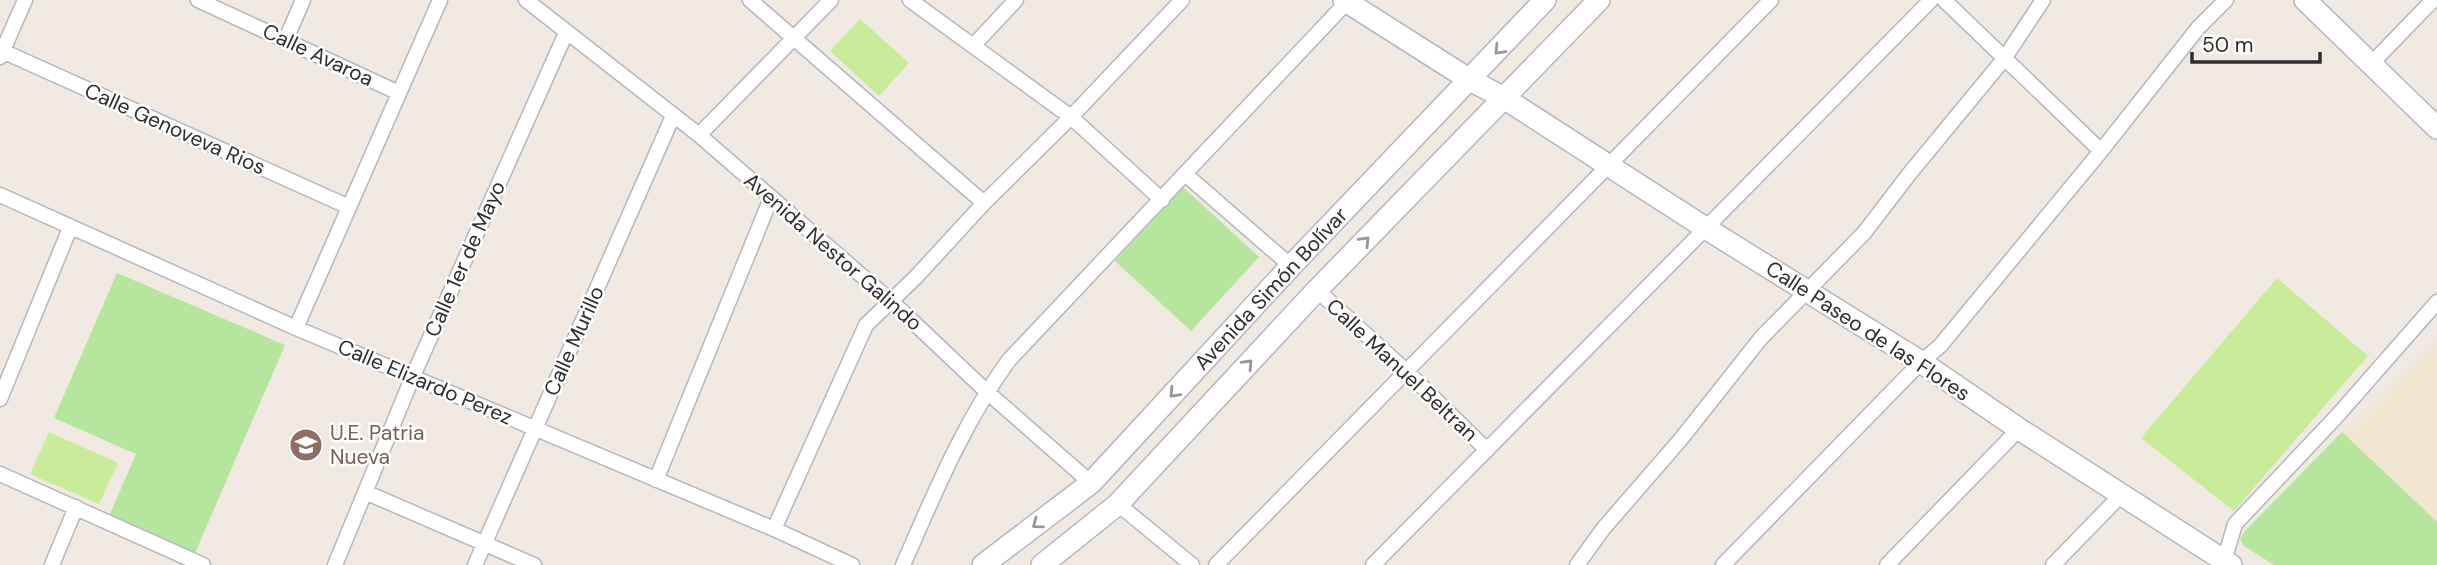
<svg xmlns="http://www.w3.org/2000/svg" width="2437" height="565" font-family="'DM Sans',sans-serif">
  <rect width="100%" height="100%" fill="#efe9e1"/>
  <!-- education -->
  <path fill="#f0e6d1" d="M2437 341V522L2344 435Z"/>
  <!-- green -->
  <path fill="#b6e59e" d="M1183 187 1259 257 1191 331 1115 261Z
    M117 273 285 345 195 553 109 516 136 454 54 418Z
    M2342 432 2437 522V565H2274L2244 546 2240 539 2244 532Z"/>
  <!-- pitch -->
  <path fill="#c9ec9a" d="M860 19 909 63 879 96 830 51Z
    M2277 278 2368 356 2234 511 2141 438Z
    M49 432 118 463 99 504 30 474Z"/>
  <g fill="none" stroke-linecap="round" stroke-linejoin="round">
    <defs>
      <path id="street" d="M198 0 399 93
        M526 0 699 135 891 301 986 391 1091 483
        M750 0 984 203
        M910 0 1071 117 1162 200
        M1944 0 2101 151
        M286 39 303 0
        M973 46 1016 0
        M0 50 349 207
        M0 57 25 0
        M2371 64 2433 0
        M699 135 831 0
        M1185 174 1291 266
        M0 195 296 328 774 529 852 565
        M1317 290 1405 370 1487 450
        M296 328 440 0
        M0 399 70 228
        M0 474 203 565
        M656 480 771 198
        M365 492 534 565
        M1118 504 1192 565
        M774 529 866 325 916 277 984 203 1071 117 1182 0
        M52 565 76 507
        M335 565 413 376 566 33
        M475 565 673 116
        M903 565C934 495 963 423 1009 360L1347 2
        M1216 565 1771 0
        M1373 565 1931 0
        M1577 565 1603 529 1681 439 1761 338 1864 233 1910 173 2004 59 2043 0
        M1723 565 1921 362 1940 346 2101 151 2198 28 2226 0
        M1887 565 2019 429
        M2053 565 2122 494
        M2220 565 2224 561 2235 524 2337 416 2437 302"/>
      <path id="secondary" d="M1344 0 1470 80 1504 98 1707 229 1921 362 2019 429 2231 565
        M2305 0 2437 128
        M983 565 1091 483 1291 266 1545 0
        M1042 565 1118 504 1317 290 1599 0"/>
    </defs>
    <!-- street casing -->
    <use href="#street" stroke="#b4b7c1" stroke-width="17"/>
    <!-- secondary casing -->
    <use href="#secondary" stroke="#b4b7c1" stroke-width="24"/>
    <!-- street -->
    <use href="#street" stroke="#fff" stroke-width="14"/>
    <!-- secondary -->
    <use href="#secondary" stroke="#fff" stroke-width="21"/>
  </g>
  <!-- one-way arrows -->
  <defs><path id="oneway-chevron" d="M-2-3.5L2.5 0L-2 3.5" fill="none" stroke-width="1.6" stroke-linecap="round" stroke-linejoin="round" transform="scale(1.75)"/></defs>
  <g stroke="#969696">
    <use href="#oneway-chevron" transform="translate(1499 50) rotate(133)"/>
    <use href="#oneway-chevron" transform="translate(1365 241) rotate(-46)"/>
    <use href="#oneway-chevron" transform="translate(1248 364) rotate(-47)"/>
    <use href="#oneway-chevron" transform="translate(1174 393) rotate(133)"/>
    <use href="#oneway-chevron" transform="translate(1037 524) rotate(143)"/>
  </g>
  <!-- icons -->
  <defs>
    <symbol id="school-disc" viewBox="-11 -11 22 22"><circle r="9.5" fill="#8d6e63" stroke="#fff"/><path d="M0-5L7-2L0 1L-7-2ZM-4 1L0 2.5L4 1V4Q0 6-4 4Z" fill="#fff"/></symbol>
  </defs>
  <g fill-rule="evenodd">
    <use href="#school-disc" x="287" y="426" width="38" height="38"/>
  </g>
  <g text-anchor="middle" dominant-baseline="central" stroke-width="5" stroke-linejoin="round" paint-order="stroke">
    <!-- street labels -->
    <g font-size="21" fill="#2e2e2e" stroke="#fff">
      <text transform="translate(318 55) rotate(25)">Calle Avaroa</text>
      <text transform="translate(175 129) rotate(24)">Calle Genoveva Rios</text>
      <text transform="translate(833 252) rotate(41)">Avenida Nestor Galindo</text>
      <text transform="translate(465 259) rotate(-66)">Calle 1er de Mayo</text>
      <text transform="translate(1271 289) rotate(-47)">Avenida Simón Bolívar</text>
      <text transform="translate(1868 331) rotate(33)">Calle Paseo de las Flores</text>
      <text transform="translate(574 341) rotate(-66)">Calle Murillo</text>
      <text transform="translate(1402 370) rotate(43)">Calle Manuel Beltran</text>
      <text transform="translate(425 382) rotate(23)">Calle Elizardo Perez</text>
    </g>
    <!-- education labels -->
    <g font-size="21" fill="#785e54" stroke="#fff" text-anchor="start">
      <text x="330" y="433">U.E. Patria<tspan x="330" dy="24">Nueva</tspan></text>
    </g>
  </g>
  <!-- scale -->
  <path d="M2192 52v10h128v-10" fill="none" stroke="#2e2e2e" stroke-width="3.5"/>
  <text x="2202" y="52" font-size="21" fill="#2e2e2e" stroke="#ffffff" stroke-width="5" paint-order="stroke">50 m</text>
</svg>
